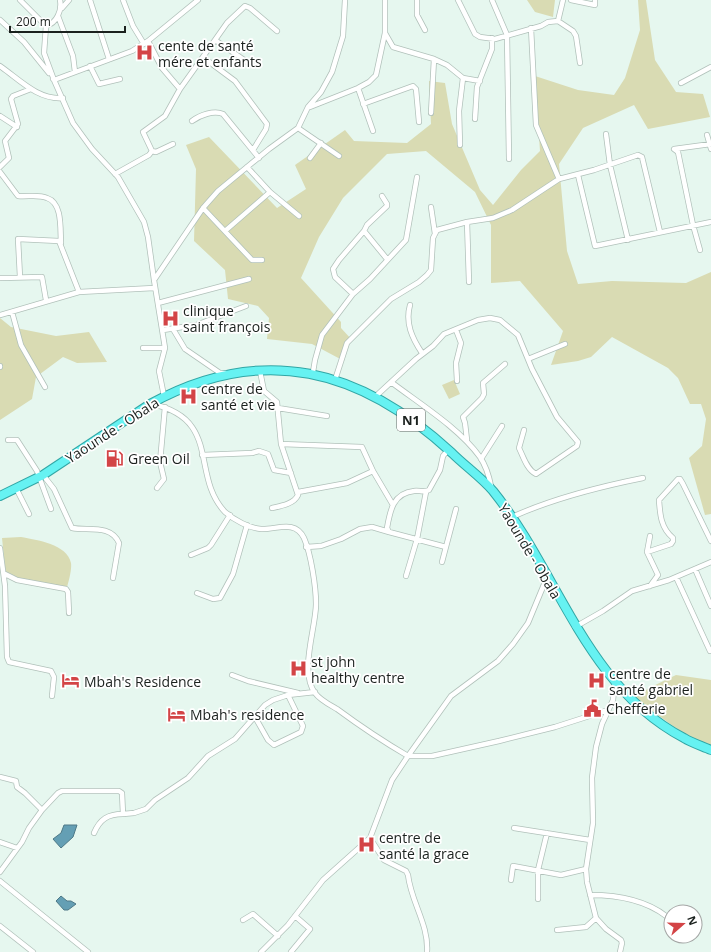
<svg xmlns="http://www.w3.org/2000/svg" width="711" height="952" font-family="'Open Sans',sans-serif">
  <rect width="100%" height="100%" fill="#e6f7ef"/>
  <!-- green -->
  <path fill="#d9dbb3" d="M527 0H555L553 17 535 12Z
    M638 0H646L655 60 676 92 703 94 710 117 648 129 634 105 583 128 559 164 567 251 578 284 612 281 686 283 711 272V514L705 515 689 458 702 446 706 419 701 404H690L678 378 668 368 612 337 591 357 578 361 551 365 563 331 520 281 491 283V225L475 192 426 151 387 154 343 198 319 237 301 278 341 322V328L352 340 348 343 344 361 312 344 267 339 269 318 258 306 228 299 225 270 194 241 196 169 186 145 209 137 277 208 306 189 295 165 345 130 354 141 407 143 431 124 429 81 445 83 452 124 480 190 493 205 521 170 540 151 535 76 578 90 614 95 625 78 640 30Z
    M0 318 11 327 56 336 89 332 107 362 77 363 63 357 36 377 32 399 0 420Z
    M454 380 460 394 449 399 442 385Z
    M21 537C37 540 67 544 71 563 72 571 68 583 66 591L14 581 6 577 2 538Z
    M676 675 711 680V748L687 736 634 698 649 688Z"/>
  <!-- water -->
  <path fill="#649fb4" stroke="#4e7987" d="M64 825H77L73 837 61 848 53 839 61 833Z
    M61 896 67 901H71L76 904 68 910H64L56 901Z"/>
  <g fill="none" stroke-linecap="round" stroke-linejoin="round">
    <defs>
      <path id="minor" d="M20 0 46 26 44 53 54 80 73 123 92 149 118 177 144 222 148 237 154 280
        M90 0 109 59
        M123 0 133 26 144 44
        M417 0V15L425 30
        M458 0 475 34 480 37 495 39 541 26 548 22 558 21 573 31 576 36 580 63
        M492 0 507 35 509 159
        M571 0 595 5V0
        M62 8 69 0
        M58 16 73 56 75 72
        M0 20 24 42 49 73
        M558 21 563 0
        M46 26C57 23 62 10 60 0
        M531 28 536 125 559 179
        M385 33 393 47 434 59 447 65 463 78 480 81
        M215 40 250 64
        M148 41 162 68 180 89
        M204 58 235 81 267 124 266 129 253 150
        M0 66C20 80 38 100 63 98
        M90 66 99 84 120 79
        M53 79 54 80 132 51 148 41 198 0
        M681 83 711 67
        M358 88 373 131
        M363 104 413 86 416 89 419 122
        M310 107 358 88 369 82 376 75 385 33V0
        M431 113 434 59
        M0 116 17 127
        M475 119 477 87 492 49V38
        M192 121C200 115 214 110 223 114L259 158
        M298 128 339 156
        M606 134 610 165 628 240
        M707 135 711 149
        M460 145 459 111 463 78
        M152 151 143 132 165 116 180 89 215 40 227 23 245 6 250 8 277 31
        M152 151 156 152 173 144
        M310 158 321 143
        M0 167 9 158 5 141 18 124 11 99 13 96 31 89
        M247 167 270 192 299 216
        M0 172 18 196C28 197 38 194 47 198 63 203 60 230 61 243
        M115 174 149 155 152 151
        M578 175 595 246 711 222
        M431 207 435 234
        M203 208 252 260H262
        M467 222 469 282
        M225 231 270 192
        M364 231 387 259
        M700 250 693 225 678 152 674 149 711 144
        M20 277 18 239 59 241 79 292
        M0 278 42 277 46 300
        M353 294 370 279 406 240 417 177
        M158 303 249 279
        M410 305C405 323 412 338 422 353
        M12 312 21 345 45 387
        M0 315 79 292 154 288
        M173 329 185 349 220 373H226
        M163 330 196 325 246 306
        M456 330 461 343 456 363 457 381
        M143 348H165
        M528 359 565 344
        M0 366V367
        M260 371 264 391 277 402 281 444 298 495C294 504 281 506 272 508
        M310 375 313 372 315 360 322 335 353 294 335 277 333 269 339 260 364 231 367 225 387 206V204L382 196
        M335 380 347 343 391 299 419 282 427 275 431 270 433 238 437 230 467 222 493 218 512 210 559 179 594 170 638 155 642 157 660 232
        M391 382C420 404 459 428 480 457 486 466 489 476 491 486
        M164 396 159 371 165 348 154 280 203 208 218 191 269 149 298 128 308 107 321 92 332 72 343 36 345 0
        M376 396 416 359 433 346 444 334 478 320 490 318 500 320 518 335 532 369 557 417 578 442 577 446 536 474C527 470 523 456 519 448L524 430
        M152 404C222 419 190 475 225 512 234 520 249 528 261 529 276 530 295 519 304 538 311 554 316 587 316 604 316 628 299 671 315 693 320 700 330 705 337 709 360 726 384 742 408 756H432L499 741 555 727 608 710
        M278 408 327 416
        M8 440H17L37 471 51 509
        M467 440 465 423 463 417 482 398 484 394 483 383 505 364
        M281 444 362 447 373 471 393 505
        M202 455 252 453 259 451 268 454 274 470 291 473
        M481 459 502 426
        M43 475 54 489 72 528C88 531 111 524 119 543L113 578
        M16 488 29 514
        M157 488 164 479 160 462 165 407
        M298 492 347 483 373 471
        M512 517C554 498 598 487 643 478
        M650 536 647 552 658 575 650 586
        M306 547 321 546 341 539 360 529 372 527 389 532
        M446 547 389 532 387 528C390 511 393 493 414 491 419 490 424 493 429 490L440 470 443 456 448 450
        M0 548 5 586 7 657 9 662 51 671 54 677 52 696
        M647 552 671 544 673 541V538C661 528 660 515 659 500L678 479H680L683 484 711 541
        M191 555 208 548 211 545 230 515
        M442 562 456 509
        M695 569 711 606
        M5 574 17 580 66 589 68 592 69 613
        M406 576 417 539 426 492
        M676 577 710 651 711 650
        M197 593 213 599 220 598 233 574 247 525
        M575 627 603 611 632 591 669 580 711 562
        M232 675 248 681 298 693
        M615 682 613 700 602 724 596 747 592 778 593 823 586 869 587 882 596 918 606 929 621 940 622 943 620 952
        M255 717 268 740 274 745 301 732 303 726 288 695
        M0 777 16 781 17 787 25 793 42 810 29 828 22 842 0 872
        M42 810 58 793 62 791H119L122 793 123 814 134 813 146 809 155 800 188 778 208 756 235 739 265 705 273 700 288 695 315 692
        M514 828 590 840
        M94 833C100 819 108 814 123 814
        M370 838 384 860 406 871 408 875C411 902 429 925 427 952
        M0 842 17 848
        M511 880 513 866 561 875 586 869
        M0 881 88 952
        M590 895C617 895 644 899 666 916
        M538 899V870L547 833
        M243 920 253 914 278 936
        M0 926 33 952
        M557 930 586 927 596 918
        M261 952 288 925 323 880 370 838 392 780 408 756 451 696 498 661 513 644 528 623 545 582 546 575
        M291 952 310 929 295 916"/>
      <path id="trunk" d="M0 496 43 475 150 404C263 342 361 369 452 453 465 466 481 477 493 491 559 573 585 686 684 738 692 743 702 746 711 750"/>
    </defs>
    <!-- minor casing -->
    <use href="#minor" stroke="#b1c1ba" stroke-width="6"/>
    <!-- trunk casing -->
    <use href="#trunk" stroke="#32a6a5" stroke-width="10"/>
    <!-- minor -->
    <use href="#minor" stroke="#fff" stroke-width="4.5"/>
    <!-- trunk -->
    <use href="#trunk" stroke="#66f2f2" stroke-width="8"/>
  </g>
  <!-- icons -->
  <defs>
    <symbol id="hospital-bare" viewBox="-9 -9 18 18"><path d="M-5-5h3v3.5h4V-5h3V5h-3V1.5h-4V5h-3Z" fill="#d34446" stroke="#fff" stroke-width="2.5" paint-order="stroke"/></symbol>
    <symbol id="fuel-bare" viewBox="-9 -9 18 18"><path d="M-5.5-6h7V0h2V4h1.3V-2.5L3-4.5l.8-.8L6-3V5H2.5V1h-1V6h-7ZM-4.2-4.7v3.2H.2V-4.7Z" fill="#d34446" stroke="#fff" stroke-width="2.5" paint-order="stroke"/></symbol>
    <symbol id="hotel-bare" viewBox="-9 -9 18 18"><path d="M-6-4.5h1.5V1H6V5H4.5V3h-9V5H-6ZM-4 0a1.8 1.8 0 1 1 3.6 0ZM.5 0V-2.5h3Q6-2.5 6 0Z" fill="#d34446" stroke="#fff" stroke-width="2.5" paint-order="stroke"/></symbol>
    <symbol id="civic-bare" viewBox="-9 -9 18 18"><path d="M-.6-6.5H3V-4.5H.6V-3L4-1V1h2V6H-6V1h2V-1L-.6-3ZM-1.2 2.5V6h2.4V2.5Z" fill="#d34446" stroke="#fff" stroke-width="2.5" paint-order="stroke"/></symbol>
  </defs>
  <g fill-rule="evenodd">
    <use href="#hospital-bare" x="132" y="40" width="25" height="25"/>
    <use href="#hospital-bare" x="158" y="306" width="25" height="25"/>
    <use href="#hospital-bare" x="176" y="384" width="25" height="25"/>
    <use href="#fuel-bare" x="102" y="446" width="25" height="25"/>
    <use href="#hospital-bare" x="286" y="656" width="25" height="25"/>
    <use href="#hotel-bare" x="58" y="668" width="25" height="25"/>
    <use href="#hospital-bare" x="584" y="668" width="25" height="25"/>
    <use href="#civic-bare" x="580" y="696" width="25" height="25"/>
    <use href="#hotel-bare" x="164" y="702" width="25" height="25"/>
    <use href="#hospital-bare" x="354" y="832" width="25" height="25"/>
  </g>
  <g text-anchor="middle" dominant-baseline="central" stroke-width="3.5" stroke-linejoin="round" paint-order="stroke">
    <!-- shield labels -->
    <rect fill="#fff" stroke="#5f6462" stroke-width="1" x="397" y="409" width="28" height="22" rx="3"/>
    <g font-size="13" font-weight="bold" fill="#1b211e">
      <text x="411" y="420">N1</text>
    </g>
    <!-- poi labels -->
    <g font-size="14" fill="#1b211e" stroke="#fff" text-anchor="start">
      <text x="158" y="45">cente de santé<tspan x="158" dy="16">mére et enfants</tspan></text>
      <text x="183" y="310">clinique<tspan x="183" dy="16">saint françois</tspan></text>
      <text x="201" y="388">centre de<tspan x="201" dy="16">santé et vie</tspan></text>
      <text x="128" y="458">Green Oil</text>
      <text x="311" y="661">st john<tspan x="311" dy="16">healthy centre</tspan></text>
      <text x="609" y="673">centre de<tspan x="609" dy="16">santé gabriel</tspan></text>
      <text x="84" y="681">Mbah's Residence</text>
      <text x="606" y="708">Chefferie</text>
      <text x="190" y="714">Mbah's residence</text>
      <text x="379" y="837">centre de<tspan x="379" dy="16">santé la grace</tspan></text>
    </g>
    <!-- street labels -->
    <g font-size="14" fill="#1b211e" stroke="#fff">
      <text transform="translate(112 430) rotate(-33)">Yaounde - Obala</text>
      <text transform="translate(530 551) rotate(59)">Yaounde - Obala</text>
    </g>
  </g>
  <!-- north arrow -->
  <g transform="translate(683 924) rotate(70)"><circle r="19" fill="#ffffff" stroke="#a4a6a5"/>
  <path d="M0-3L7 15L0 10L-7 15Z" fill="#d34446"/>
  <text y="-6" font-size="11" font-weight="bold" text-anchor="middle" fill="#1b211e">N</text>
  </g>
  <!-- scale -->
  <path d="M10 26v6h115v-6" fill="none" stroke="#1b211e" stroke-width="2"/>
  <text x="16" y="26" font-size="12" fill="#1b211e" stroke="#ffffff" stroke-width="3" paint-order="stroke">200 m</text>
</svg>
